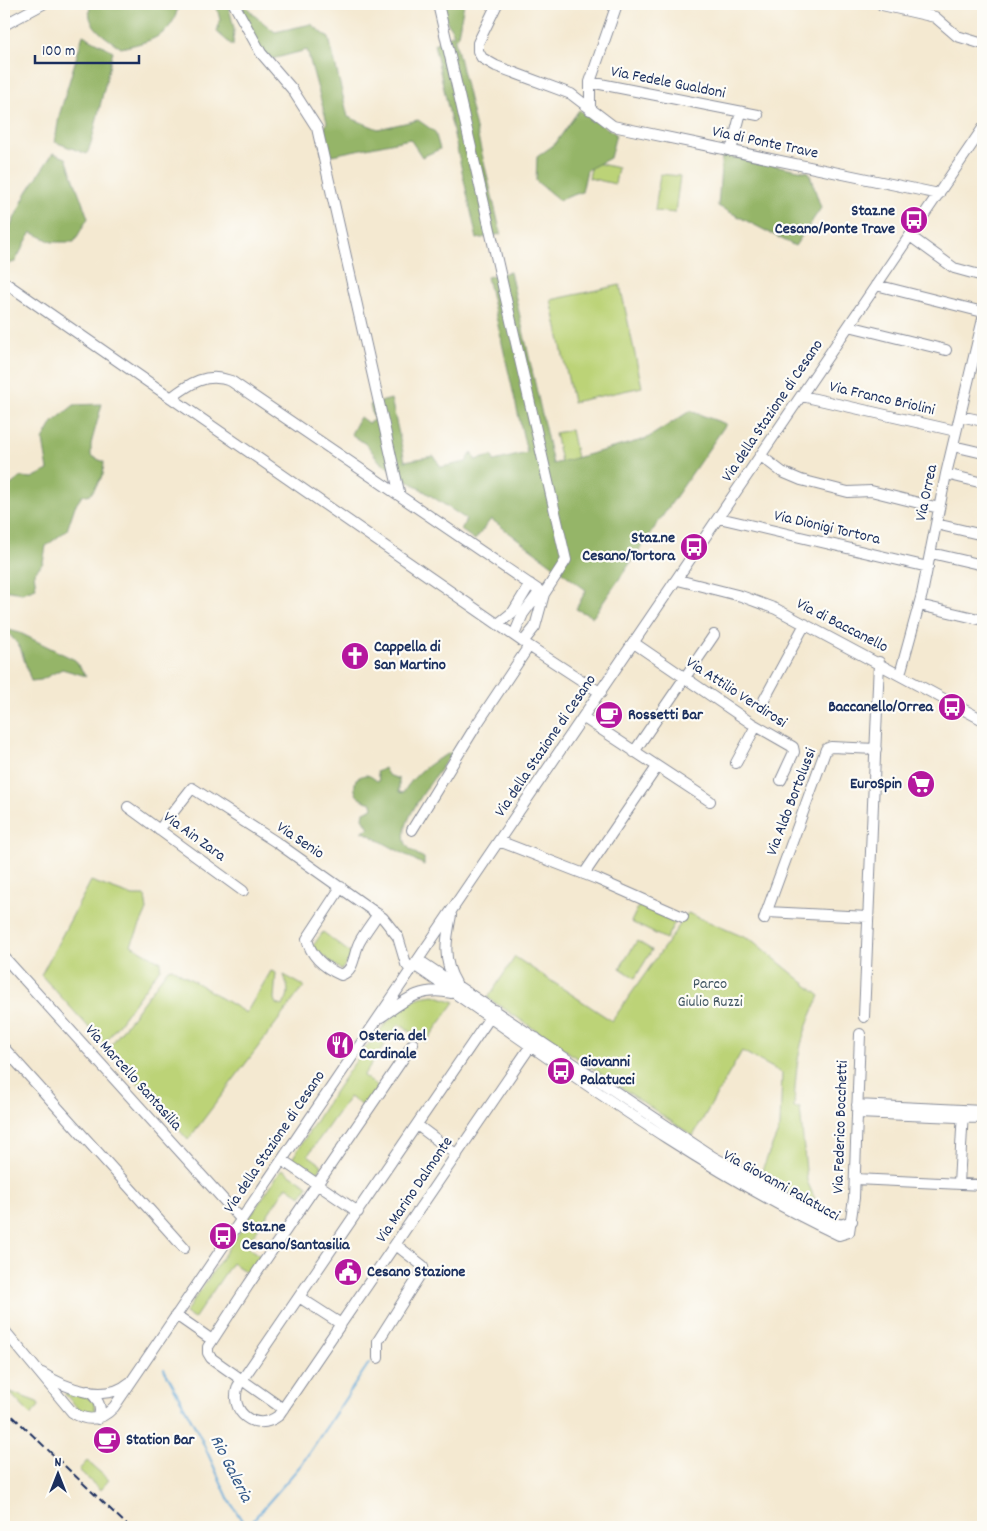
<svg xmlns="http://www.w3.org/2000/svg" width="987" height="1531" font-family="Dekko,sans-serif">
  <rect width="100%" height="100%" fill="#fdfcf7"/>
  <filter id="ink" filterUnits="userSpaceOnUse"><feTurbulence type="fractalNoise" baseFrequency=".02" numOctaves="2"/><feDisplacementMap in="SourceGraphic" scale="10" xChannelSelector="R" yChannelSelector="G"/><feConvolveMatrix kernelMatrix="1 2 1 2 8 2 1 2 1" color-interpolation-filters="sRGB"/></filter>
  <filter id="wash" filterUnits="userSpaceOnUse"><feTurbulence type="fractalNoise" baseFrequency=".0096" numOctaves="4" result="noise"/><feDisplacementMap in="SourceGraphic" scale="20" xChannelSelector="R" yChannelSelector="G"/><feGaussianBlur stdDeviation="1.12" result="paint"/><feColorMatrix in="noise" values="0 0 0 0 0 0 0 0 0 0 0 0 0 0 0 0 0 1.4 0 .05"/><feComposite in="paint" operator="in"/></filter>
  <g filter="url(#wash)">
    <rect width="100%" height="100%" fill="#f4e9d1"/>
    <!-- green -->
    <path fill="#bcd377" stroke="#6c816a" d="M592 162 618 168 615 184 589 178Z
      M660 174 680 176 675 213 655 211Z
      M620 285 642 387 573 402 551 300Z
      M571 430 577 458 561 462 555 433Z
      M91 881 133 896H145L147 910 131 945 161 962 160 968 104 1044 41 975Z
      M639 905 675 922 666 939 631 922Z
      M688 913 753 941 820 996C799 1038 796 1061 794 1108H800L807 1181 819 1208 759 1177 780 1127 782 1073 742 1051 693 1136 488 998 515 957 612 1021Z
      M323 932 353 955 341 970 312 947Z
      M637 941 652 950 635 978 620 968Z
      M172 968 246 1013 271 971 276 973 274 999 276 1004 282 1006C291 994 288 988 284 975L304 986 188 1140 108 1049 168 969Z
      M434 995 455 1002 426 1042 399 1024 363 1076 379 1087 365 1107 349 1097 308 1155 322 1165 316 1175 292 1159C318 1119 376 1018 416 999 421 996 428 996 434 995Z
      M282 1169 308 1186 301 1196 287 1186 246 1246 260 1256 248 1273 232 1263 194 1319 185 1313Z
      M8 1391 37 1402 39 1406 31 1415Z
      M67 1392 93 1399 96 1413 93 1415 82 1413 65 1394Z
      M87 1461 109 1480 100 1490 79 1470Z"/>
    <!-- forest -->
    <path fill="#95b568" stroke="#587263" d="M91 4H178C175 37 147 42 121 48 106 37 83 25 91 4Z
      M204 4H228L234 28 233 46 217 32 220 20 217 8Z
      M237 4H244L255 16 275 32 311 24 329 38 348 117 378 129 418 120 435 132 440 149 422 157 410 139 327 156 323 133 327 122 307 50 272 59 259 49Z
      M442 4H464L457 39 454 36 501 234 477 239 434 44 454 34 441 11Z
      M83 35 113 51 92 140 87 154 55 142 59 116Z
      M579 110 616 134 610 158 587 170 582 192 559 200 536 181 537 157 555 144Z
      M53 153 66 158 88 218 74 242H52L31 232 15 262 4 265V240L27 192Z
      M722 155 809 172 821 208 795 246 718 206Z
      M510 272 553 464 646 439 690 411 726 424 593 617 576 609 586 590 491 519 475 540 461 530 466 519 380 462 367 445 351 434 360 417 368 423 374 420 370 405 391 399 405 461 434 456 441 467 466 462 472 452 475 460 492 456 494 461 527 453 487 277Z
      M102 404 91 444V456L104 462 103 475 91 494 82 496 75 506 67 530 46 546 43 563 34 573 36 588 22 593 4 590V490L21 477 32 478 48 470 43 440 53 422 74 405Z
      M5 629 20 633 75 660 86 676 62 669 41 680 31 681 20 647Z
      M453 752C441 770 395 823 406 844 410 851 417 854 424 858V865L362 831 369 828 363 818 364 812 373 808 372 803C358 800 352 794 356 779 366 773 368 774 377 781L379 780 377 772 384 768 388 775 399 779V792L403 793C414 774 432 760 453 752Z"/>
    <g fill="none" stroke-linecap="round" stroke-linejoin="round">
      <!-- stream -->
      <path stroke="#63a8d8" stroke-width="2" d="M164 1369 199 1434 229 1500 246 1527
        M247 1527 301 1465 369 1363"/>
    </g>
  </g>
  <g filter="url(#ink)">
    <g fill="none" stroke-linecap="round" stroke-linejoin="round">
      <defs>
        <path id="minor" d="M234 4 261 53 292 89 317 128 400 496
          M438 4 566 560 544 594 535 627 523 642
          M497 4 478 43V51L482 58 496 66 571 94 613 126 939 194
          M882 5 935 17 957 36 983 44
          M4 25 43 4
          M590 82 758 115
          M590 110V82L617 4
          M731 151 741 112
          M910 236 954 268 983 276
          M4 282 529 646 601 693
          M876 285 983 312
          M849 326 946 350
          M802 396 956 431
          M171 398C190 383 207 372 231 381L544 594
          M960 416 983 421
          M953 446 983 453
          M761 456 782 472 801 480 848 492 871 491 939 508
          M946 474 983 483
          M719 518 928 567
          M936 524 983 535
          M931 553 983 565
          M678 580 741 596 776 609 983 720
          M919 605 983 620
          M498 624 513 612 530 584
          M514 635 523 614 540 591
          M634 643 751 723 793 747 794 752 781 780
          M900 674 922 594 946 474 983 319
          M764 700 805 624
          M584 718 710 801
          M634 752 714 635
          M736 763 756 726
          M128 807 243 891
          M159 830 192 788 276 842 383 918 398 937 406 964 411 970
          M412 830 477 724 529 646
          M499 841 597 879 683 917
          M584 874 657 767
          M341 887 307 939C311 957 325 968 341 975 356 970 353 952 360 941 365 932 372 923 378 914
          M767 912 868 917
          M451 915C446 940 442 960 456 983
          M764 919 826 749 831 747 876 749
          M4 957 241 1219
          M423 963 713 1157 827 1220 841 1225 852 1221
          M414 965C552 1059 687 1163 839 1235L849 1232 854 1198 860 1034
          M495 1010 238 1386C228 1412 256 1433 278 1416L536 1038
          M381 1017C405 1000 421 986 451 993
          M864 1017 879 662
          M4 1048 184 1248
          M857 1105 983 1111
          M857 1113 983 1118
          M417 1125 457 1155
          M282 1160 358 1212
          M855 1179 983 1185
          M959 1184 963 1111
          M299 1297 341 1324
          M176 1315 212 1340
          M4 1330 72 1412C87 1422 101 1421 114 1407L983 128
          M378 1358V1341L423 1270V1266L396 1245
          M42 1373C65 1388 105 1404 129 1383
          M88 1391C98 1398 103 1408 98 1419
          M283 1409 211 1358 208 1353V1347L249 1284 413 1044"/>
      </defs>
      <!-- minor casing -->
      <use href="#minor" stroke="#888c98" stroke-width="12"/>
      <!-- minor -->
      <use href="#minor" stroke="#fff" stroke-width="10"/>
      <!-- rail -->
      <path stroke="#1b2f5e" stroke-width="2" stroke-dasharray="8 4" stroke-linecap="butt" d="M4 1408 129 1527"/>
    </g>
  </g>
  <!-- icons -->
  <defs>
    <symbol id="bus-disc" viewBox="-11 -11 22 22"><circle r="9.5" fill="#b5179e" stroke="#fdfcf7"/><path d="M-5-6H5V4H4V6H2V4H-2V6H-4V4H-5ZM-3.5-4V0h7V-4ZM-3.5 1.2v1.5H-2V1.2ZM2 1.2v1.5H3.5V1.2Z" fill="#fff"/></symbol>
    <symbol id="church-disc" viewBox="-11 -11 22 22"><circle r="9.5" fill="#b5179e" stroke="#fdfcf7"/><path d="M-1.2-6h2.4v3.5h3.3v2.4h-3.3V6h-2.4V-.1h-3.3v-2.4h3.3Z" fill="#fff"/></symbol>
    <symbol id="cafe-disc" viewBox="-11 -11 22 22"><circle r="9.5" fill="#b5179e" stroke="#fdfcf7"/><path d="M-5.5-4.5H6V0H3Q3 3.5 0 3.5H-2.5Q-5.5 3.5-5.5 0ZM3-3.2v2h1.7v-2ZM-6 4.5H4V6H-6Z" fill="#fff"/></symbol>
    <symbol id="supermarket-disc" viewBox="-11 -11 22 22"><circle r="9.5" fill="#b5179e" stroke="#fdfcf7"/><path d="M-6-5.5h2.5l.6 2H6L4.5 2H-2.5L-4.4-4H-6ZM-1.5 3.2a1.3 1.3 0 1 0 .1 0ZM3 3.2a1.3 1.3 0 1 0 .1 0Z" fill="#fff"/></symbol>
    <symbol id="restaurant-disc" viewBox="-11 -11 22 22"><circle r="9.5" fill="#b5179e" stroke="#fdfcf7"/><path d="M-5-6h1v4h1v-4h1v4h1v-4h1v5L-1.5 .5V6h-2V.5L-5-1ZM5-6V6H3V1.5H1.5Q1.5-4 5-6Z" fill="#fff"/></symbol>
    <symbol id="civic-disc" viewBox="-11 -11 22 22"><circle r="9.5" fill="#b5179e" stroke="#fdfcf7"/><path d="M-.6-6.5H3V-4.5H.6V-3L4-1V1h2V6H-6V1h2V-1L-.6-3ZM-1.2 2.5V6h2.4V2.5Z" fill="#fff"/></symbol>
  </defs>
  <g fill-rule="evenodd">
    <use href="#bus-disc" x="898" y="204" width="32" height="32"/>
    <use href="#bus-disc" x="678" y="531" width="32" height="32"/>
    <use href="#church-disc" x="339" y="640" width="32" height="32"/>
    <use href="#bus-disc" x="936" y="691" width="32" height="32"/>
    <use href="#cafe-disc" x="593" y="699" width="32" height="32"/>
    <use href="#supermarket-disc" x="905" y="768" width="32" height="32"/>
    <use href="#restaurant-disc" x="324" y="1029" width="32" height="32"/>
    <use href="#bus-disc" x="545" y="1055" width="32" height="32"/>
    <use href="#bus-disc" x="207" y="1220" width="32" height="32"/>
    <use href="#civic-disc" x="332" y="1256" width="32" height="32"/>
    <use href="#cafe-disc" x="91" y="1424" width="32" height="32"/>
  </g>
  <g text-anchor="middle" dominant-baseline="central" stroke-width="4.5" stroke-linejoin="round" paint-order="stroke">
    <!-- street labels -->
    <g font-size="16" fill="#1b2f5e" stroke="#fdfcf7">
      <text transform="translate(668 83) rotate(11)">Via Fedele Gualdoni</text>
      <text transform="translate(765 143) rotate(12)">Via di Ponte Trave</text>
      <text transform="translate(882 399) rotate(13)">Via Franco Briolini</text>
      <text transform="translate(773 411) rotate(-56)">Via della Stazione di Cesano</text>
      <text transform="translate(927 493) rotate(-78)">Via Orrea</text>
      <text transform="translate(827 528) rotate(13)">Via Dionigi Tortora</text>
      <text transform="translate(842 626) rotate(27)">Via di Baccanello</text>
      <text transform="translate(736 693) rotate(33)">Via Attilio Verdirosi</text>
      <text transform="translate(546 746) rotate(-56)">Via della Stazione di Cesano</text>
      <text transform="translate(792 802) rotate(-69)">Via Aldo Bortolussi</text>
      <text transform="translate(194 837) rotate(36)">Via Ain Zara</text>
      <text transform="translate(300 841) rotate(34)">Via Senio</text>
      <text transform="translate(133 1078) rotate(48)">Via Marcello Santasilia</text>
      <text transform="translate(841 1127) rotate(-88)">Via Federico Bocchetti</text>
      <text transform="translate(275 1142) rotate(-56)">Via della Stazione di Cesano</text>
      <text transform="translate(781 1186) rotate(29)">Via Giovanni Palatucci</text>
      <text transform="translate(415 1190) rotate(-56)">Via Marino Dalmonte</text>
    </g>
    <!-- poi labels -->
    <g font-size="16" font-weight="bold" fill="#1b2f5e" stroke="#fdfcf7" text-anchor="start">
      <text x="895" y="211" text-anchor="end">Staz.ne<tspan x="895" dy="18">Cesano/Ponte Trave</tspan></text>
      <text x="675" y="538" text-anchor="end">Staz.ne<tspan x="675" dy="18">Cesano/Tortora</tspan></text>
      <text x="374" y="647">Cappella di<tspan x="374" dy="18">San Martino</tspan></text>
      <text x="933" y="707" text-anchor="end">Baccanello/Orrea</text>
      <text x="628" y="715">Rossetti Bar</text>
      <text x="902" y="784" text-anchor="end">EuroSpin</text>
      <text x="359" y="1036">Osteria del<tspan x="359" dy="18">Cardinale</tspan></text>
      <text x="580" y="1062">Giovanni<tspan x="580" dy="18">Palatucci</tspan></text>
      <text x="242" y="1227">Staz.ne<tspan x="242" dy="18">Cesano/Santasilia</tspan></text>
      <text x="367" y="1272">Cesano Stazione</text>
      <text x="126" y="1440">Station Bar</text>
    </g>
    <!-- park labels -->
    <g font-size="16" fill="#435864" stroke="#fdfcf7">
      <text x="710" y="984">Parco<tspan x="710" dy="18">Giulio Ruzzi</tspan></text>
    </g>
    <!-- water labels -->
    <g font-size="18" font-style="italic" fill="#345989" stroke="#fdfcf7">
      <text transform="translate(230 1469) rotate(63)">Rio Galeria</text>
    </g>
  </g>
  <!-- margin -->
  <rect width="987" height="1531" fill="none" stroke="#fdfcf7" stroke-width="20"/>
  <!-- north arrow -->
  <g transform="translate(58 1474)" stroke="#fdfcf7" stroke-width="4" paint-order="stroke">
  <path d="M0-4L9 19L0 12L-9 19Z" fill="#1b2f5e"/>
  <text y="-8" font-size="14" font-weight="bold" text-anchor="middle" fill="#1b2f5e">N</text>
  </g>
  <!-- scale -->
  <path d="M35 55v8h104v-8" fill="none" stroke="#1b2f5e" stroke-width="2.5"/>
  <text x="42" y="55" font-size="15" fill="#1b2f5e" stroke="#fdfcf7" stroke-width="4" paint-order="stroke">100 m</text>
</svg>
